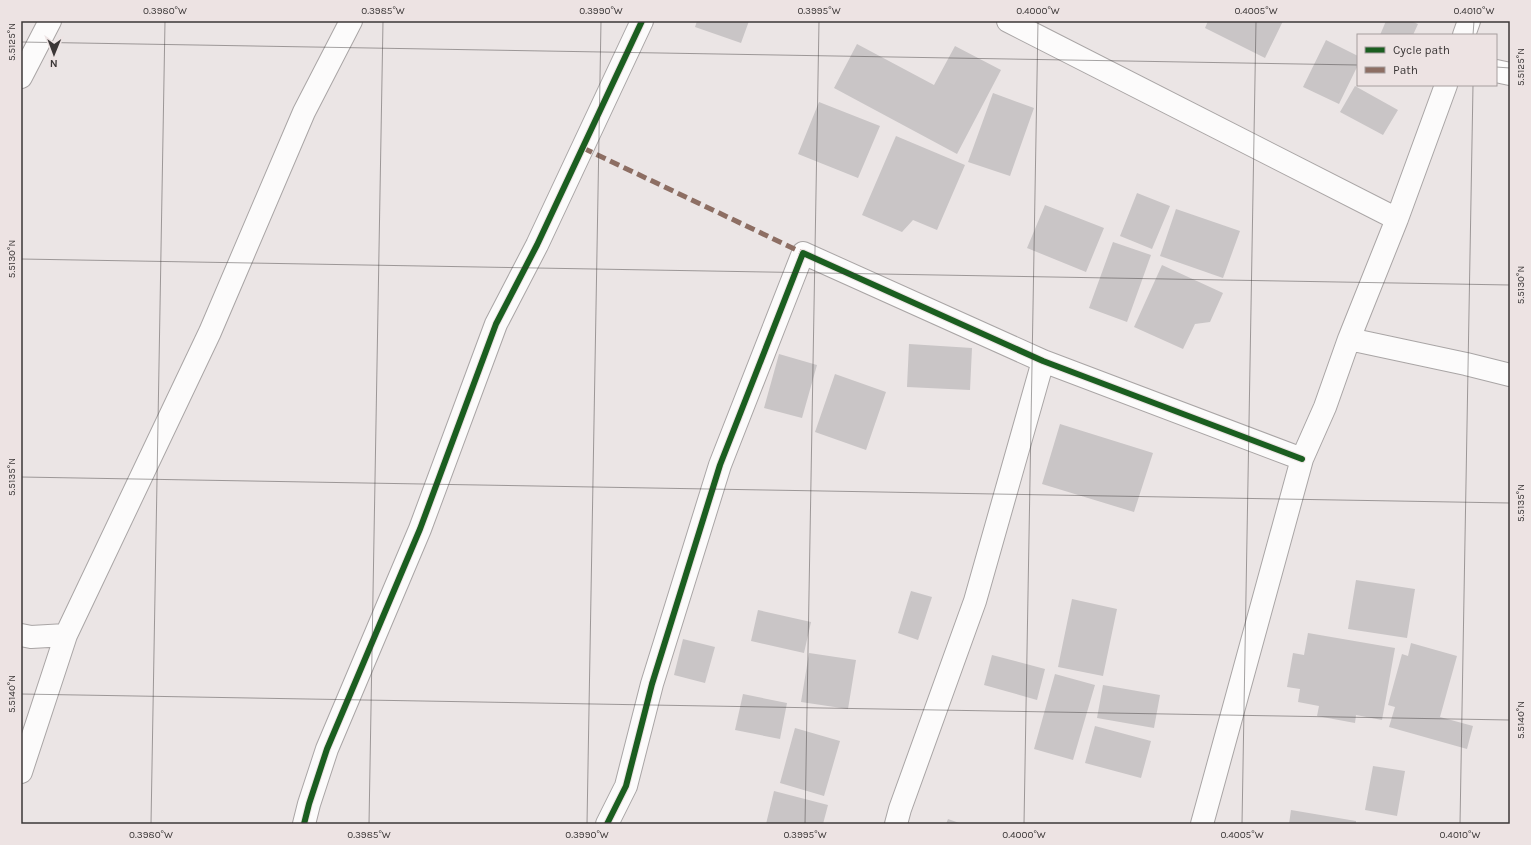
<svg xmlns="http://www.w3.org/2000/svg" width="1531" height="845" font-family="Karla,sans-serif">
  <rect width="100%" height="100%" fill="#ebe5e5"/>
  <!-- building -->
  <path fill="#c9c5c6" d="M697 21H749L741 43 695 27Z
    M1208 21H1283L1265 58 1205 28Z
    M1386 21H1411L1418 24 1413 35H1380Z
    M1326 40 1358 56V65L1339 104 1303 87Z
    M857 44 934 85 955 46 1001 70 957 154 834 88Z
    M1355 86 1398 110 1383 135 1340 112Z
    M993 93 1034 108 1010 176 968 162Z
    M819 102 880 126 858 178 798 154Z
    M896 136 965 165 937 230 913 220 902 232 862 215Z
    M1137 193 1170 206 1152 249 1120 236Z
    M1045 205 1104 228 1086 272 1027 248Z
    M1176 209 1240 231 1223 278 1160 256Z
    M1113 242 1151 255 1127 322 1089 308Z
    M1162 265 1223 293 1210 322 1195 324 1183 349 1134 327Z
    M909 344 972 348 970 390 907 387Z
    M779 354 817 365 802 418 764 408Z
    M835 374 886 392 866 450 815 432Z
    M1060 424 1153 453 1134 512 1042 484Z
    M1356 580 1415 589 1407 638 1348 629Z
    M911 591 932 597 918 640 898 633Z
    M1072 599 1117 609 1103 676 1058 667Z
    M758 610 811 622 804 653 751 641Z
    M1308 633 1395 648 1382 720 1356 715 1355 723 1317 716 1319 706 1298 702 1300 689 1287 687 1293 653 1304 655Z
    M683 639 715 647 705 683 674 675Z
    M1411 643 1457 656 1440 717 1473 726 1467 749 1389 727 1395 707 1388 705 1402 654 1408 656Z
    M809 653 856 660 848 709 801 702Z
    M992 655 1045 669 1037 700 984 685Z
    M1055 674 1095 685 1073 760 1034 749Z
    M1103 685 1160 695 1154 728 1097 718Z
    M743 694 787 703 780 739 735 730Z
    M1095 726 1151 741 1141 778 1085 763Z
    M795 728 840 741 824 796 780 783Z
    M1373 766 1405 771 1397 816 1365 810Z
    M774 791 828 805 823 824H766Z
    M1291 810 1356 821V824H1289Z
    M948 819 962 824H946Z"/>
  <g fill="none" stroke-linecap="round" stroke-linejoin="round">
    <defs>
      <path id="minor" d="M1008 21 1397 219
        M1464 35 1469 21
        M1496 71 1510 74
        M21 77 50 21
        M1349 339 1466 364 1510 375
        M21 635 31 637 66 635 210 332 304 112 351 21
        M21 772 66 635
        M304 824 309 804 327 749 420 529 496 324 537 245 642 21
        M607 824 626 786 652 684 720 465 803 253 1043 361 1302 459
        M896 824 900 809 975 601 1043 361
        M1202 824 1302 459 1325 407 1349 339 1397 219 1446 85"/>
    </defs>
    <!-- minor casing -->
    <use href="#minor" stroke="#a9a5a5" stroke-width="24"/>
    <!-- minor -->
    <use href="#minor" stroke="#fcfbfb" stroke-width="22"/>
    <!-- quiet -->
    <path stroke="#8d6e63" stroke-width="5" stroke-dasharray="10 5" stroke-linecap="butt" d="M583 148 803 253"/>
    <defs>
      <path id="cycleway" d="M304 824 309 804 327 749 420 529 496 324 537 245 642 21
        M607 824 626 786 652 684 720 465 803 253 1043 361 1302 459"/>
    </defs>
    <!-- cycleway casing -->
    <use href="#cycleway" stroke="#ede3e3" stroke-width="8"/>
    <!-- cycleway -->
    <use href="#cycleway" stroke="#1b5e20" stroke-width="6"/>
  </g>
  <!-- ticks -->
  <path fill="none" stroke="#3b3737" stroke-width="1" stroke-opacity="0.45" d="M1473 35 1474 21M21 42 1358 65M1496 67 1510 68M21 259 1510 285M21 477 1510 503M21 694 1510 720M151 824 165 21M369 824 383 21M587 824 601 21M805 824 819 21M1024 824 1038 21M1242 824 1256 21M1460 824 1473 85"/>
  <!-- border -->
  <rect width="1531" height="845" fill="none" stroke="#ede3e3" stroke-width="44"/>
  <!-- legend -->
  <rect x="1357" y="34" width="140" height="52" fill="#ede3e3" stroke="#a69e9e"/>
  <rect x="1365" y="47" width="20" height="6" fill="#1b5e20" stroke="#a69e9e"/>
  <text x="1393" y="54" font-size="12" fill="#3b3737">Cycle path</text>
  <rect x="1365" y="67" width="20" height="6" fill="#8d6e63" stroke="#a69e9e"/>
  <text x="1393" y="74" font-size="12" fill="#3b3737">Path</text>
  <!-- north arrow -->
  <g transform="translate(54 54) rotate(181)" stroke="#ede3e3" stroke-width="3" paint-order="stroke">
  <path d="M0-3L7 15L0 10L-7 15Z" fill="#3b3737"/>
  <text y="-6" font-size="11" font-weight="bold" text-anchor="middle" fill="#3b3737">N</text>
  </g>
  <rect x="22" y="22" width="1487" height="801" fill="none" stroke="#3b3737" stroke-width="1.5"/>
  <g font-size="10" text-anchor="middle" fill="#3b3737">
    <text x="165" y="14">0.3980°W</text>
    <text x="383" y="14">0.3985°W</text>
    <text x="601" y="14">0.3990°W</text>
    <text x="819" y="14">0.3995°W</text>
    <text x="1038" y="14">0.4000°W</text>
    <text x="1256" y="14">0.4005°W</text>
    <text x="1474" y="14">0.4010°W</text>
    <text transform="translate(11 42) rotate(-90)" y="4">5.5125°N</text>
    <text transform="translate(1520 67) rotate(-90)" y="4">5.5125°N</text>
    <text transform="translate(11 259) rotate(-90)" y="4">5.5130°N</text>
    <text transform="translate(1520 285) rotate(-90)" y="4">5.5130°N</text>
    <text transform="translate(11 477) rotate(-90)" y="4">5.5135°N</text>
    <text transform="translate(1520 503) rotate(-90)" y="4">5.5135°N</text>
    <text transform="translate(11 694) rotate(-90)" y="4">5.5140°N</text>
    <text transform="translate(1520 720) rotate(-90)" y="4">5.5140°N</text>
    <text x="151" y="838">0.3980°W</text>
    <text x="369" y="838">0.3985°W</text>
    <text x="587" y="838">0.3990°W</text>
    <text x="805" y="838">0.3995°W</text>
    <text x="1024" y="838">0.4000°W</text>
    <text x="1242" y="838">0.4005°W</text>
    <text x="1460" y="838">0.4010°W</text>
  </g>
</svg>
